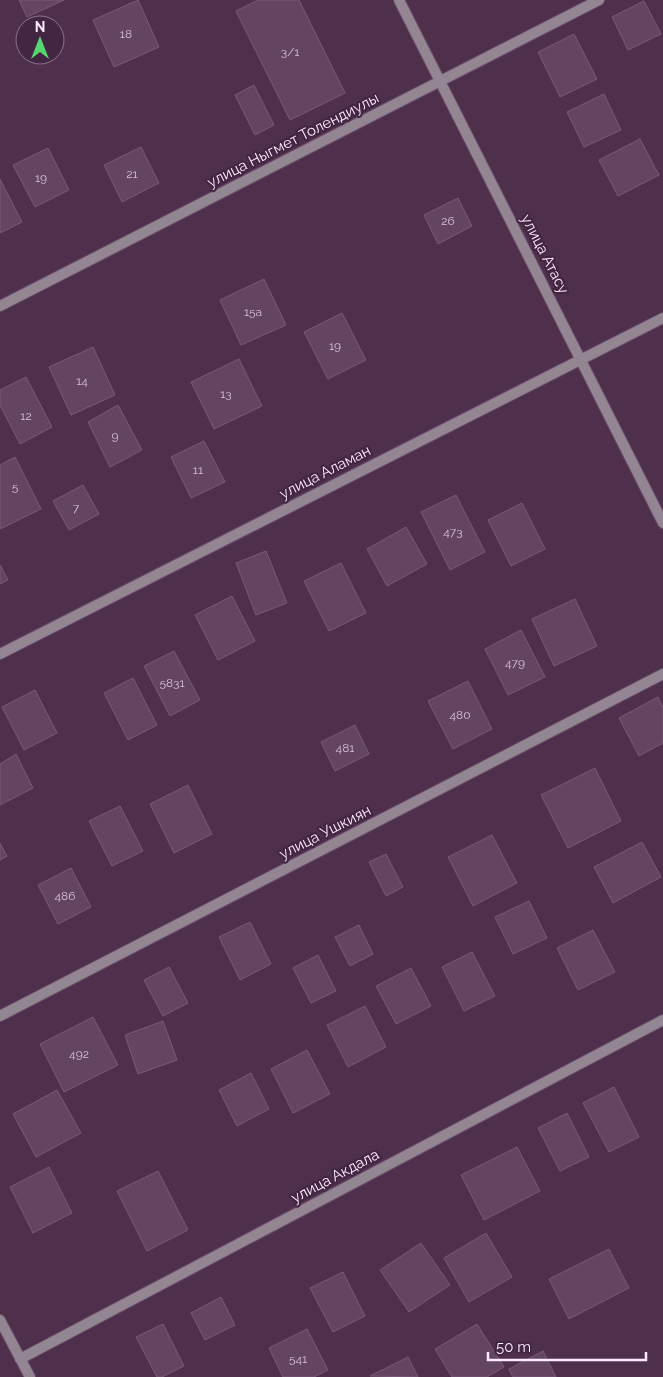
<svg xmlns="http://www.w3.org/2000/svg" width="663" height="1377" font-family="Raleway,sans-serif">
  <rect width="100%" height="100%" fill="#4e304d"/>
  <!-- building -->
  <path fill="#634562" stroke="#795977" d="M19 0H64L27 17Z
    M138 0 159 47 114 67 93 20Z
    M258 0H299L345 93 290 120 236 11Z
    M644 1 661 34 628 50 612 17Z
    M574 34 597 79 560 97 538 52Z
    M254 85 274 125 255 135 235 95Z
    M604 94 621 130 584 147 567 112Z
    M640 139 659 175 618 196 599 160Z
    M141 147 159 183 122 202 104 165Z
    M48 148 69 190 35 207 13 165Z
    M0 179 22 222 0 233Z
    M458 198 472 226 438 244 424 215Z
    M264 279 286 325 241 345 220 300Z
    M342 313 366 360 328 379 304 332Z
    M93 347 115 395 71 415 49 367Z
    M239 359 262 406 214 429 191 382Z
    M26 377 52 427 20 444 0 405V390Z
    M118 405 142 450 110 467 88 422Z
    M204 441 225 482 191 498 171 457Z
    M15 457 41 509 0 529V465Z
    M83 485 99 514 69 530 53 501Z
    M456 495 485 552 450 570 421 512Z
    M522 503 545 549 511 566 488 520Z
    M406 527 427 564 387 586 367 549Z
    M266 551 287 603 256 615 236 563Z
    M341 563 366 613 329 631 304 581Z
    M0 565 8 580 0 584Z
    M232 596 255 641 218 660 195 615Z
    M575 599 597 646 554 666 532 619Z
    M521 630 545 677 508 695 485 649Z
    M174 651 200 700 170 716 144 666Z
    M133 678 157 725 128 740 104 693Z
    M468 681 492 729 453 749 428 701Z
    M35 690 57 733 24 750 2 707Z
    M658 697 663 707V743L639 756 619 718Z
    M355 725 369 754 335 771 321 742Z
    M16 754 33 788 0 805V764Z
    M595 768 621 821 568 848 541 795Z
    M188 785 212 834 174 853 150 804Z
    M120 806 143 851 112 866 89 821Z
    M492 835 517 883 473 906 448 857Z
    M642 842 661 877 613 903 594 867Z
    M0 843 7 856 0 860Z
    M386 854 403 887 386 896 369 862Z
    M71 868 91 907 58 924 38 885Z
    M529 901 547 938 513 954 495 917Z
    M250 922 271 964 240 980 219 937Z
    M359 925 373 954 350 966 335 937Z
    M593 930 615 972 578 990 557 948Z
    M472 952 495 996 464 1011 442 967Z
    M318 955 336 991 311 1003 293 968Z
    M169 967 188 1003 163 1016 144 980Z
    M411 968 431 1006 396 1024 376 986Z
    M365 1006 386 1047 348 1067 327 1025Z
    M93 1017 118 1065 64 1092 40 1044Z
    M163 1021 177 1060 138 1074 125 1035Z
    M307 1050 330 1094 293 1113 271 1069Z
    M251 1073 269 1109 237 1126 219 1090Z
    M614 1087 639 1137 609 1152 583 1103Z
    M57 1090 81 1133 36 1157 13 1114Z
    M567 1113 589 1157 560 1171 538 1128Z
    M517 1147 540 1191 484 1220 461 1175Z
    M49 1167 72 1213 33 1233 10 1187Z
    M158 1171 188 1230 147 1251 117 1191Z
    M486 1233 512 1277 469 1302 444 1258Z
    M421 1243 450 1285 409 1312 380 1270Z
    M609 1249 629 1288 569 1319 549 1279Z
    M343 1272 365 1316 333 1332 310 1288Z
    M221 1297 235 1325 205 1340 191 1313Z
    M163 1324 184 1366 162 1377H157L136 1337Z
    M477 1324 504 1367 487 1377H452L435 1349Z
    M307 1329 328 1370 314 1377H283L269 1348Z
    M543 1351 556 1377H513L509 1369Z
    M408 1357 418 1377 370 1376Z"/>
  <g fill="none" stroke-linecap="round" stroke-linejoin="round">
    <defs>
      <path id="minor" d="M399 0 663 523
        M0 306 599 0
        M0 654 663 318
        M0 1016 663 674
        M0 1320 30 1377
        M20 1359 663 1020"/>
    </defs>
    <!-- minor casing -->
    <use href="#minor" stroke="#6a4e69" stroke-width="12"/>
    <!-- minor -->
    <use href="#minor" stroke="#948593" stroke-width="10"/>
  </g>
  <g text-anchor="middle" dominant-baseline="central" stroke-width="4.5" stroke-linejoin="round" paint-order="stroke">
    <!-- number labels -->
    <g font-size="12" fill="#d8c2d7">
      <text x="126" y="34">18</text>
      <text x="290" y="52">3/1</text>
      <text x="132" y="174">21</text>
      <text x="41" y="178">19</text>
      <text x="448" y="221">26</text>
      <text x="253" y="312">15а</text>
      <text x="335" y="346">19</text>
      <text x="82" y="381">14</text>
      <text x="226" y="394">13</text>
      <text x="26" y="416">12</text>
      <text x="115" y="436">9</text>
      <text x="198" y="470">11</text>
      <text x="15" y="487">5</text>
      <text x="76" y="508">7</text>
      <text x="453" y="532">473</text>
      <text x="515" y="663">479</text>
      <text x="172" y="683">5831</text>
      <text x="460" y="715">480</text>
      <text x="345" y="748">481</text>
      <text x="65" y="896">486</text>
      <text x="79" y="1054">492</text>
      <text x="298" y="1359">541</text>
    </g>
    <!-- street labels -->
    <g font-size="15" fill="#ffecfe" stroke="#432642">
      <text transform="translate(293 140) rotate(-27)">улица Ныгмет Толендиулы</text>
      <text transform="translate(545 254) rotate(63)">улица Атасу</text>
      <text transform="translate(325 472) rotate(-27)">улица Аламан</text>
      <text transform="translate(325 832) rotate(-27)">улица Ушкиян</text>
      <text transform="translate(335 1176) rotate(-28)">улица Акдала</text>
    </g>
  </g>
  <!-- north arrow -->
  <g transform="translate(40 40)"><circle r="24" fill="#432642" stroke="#8e758d"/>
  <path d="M0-4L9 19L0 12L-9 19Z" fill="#55d671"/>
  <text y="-8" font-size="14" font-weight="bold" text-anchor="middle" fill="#ffecfe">N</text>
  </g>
  <!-- scale -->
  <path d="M488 1352v8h158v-8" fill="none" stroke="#ffecfe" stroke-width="2.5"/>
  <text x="496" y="1352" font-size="15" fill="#ffecfe" stroke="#432642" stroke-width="4" paint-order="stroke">50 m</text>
</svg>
